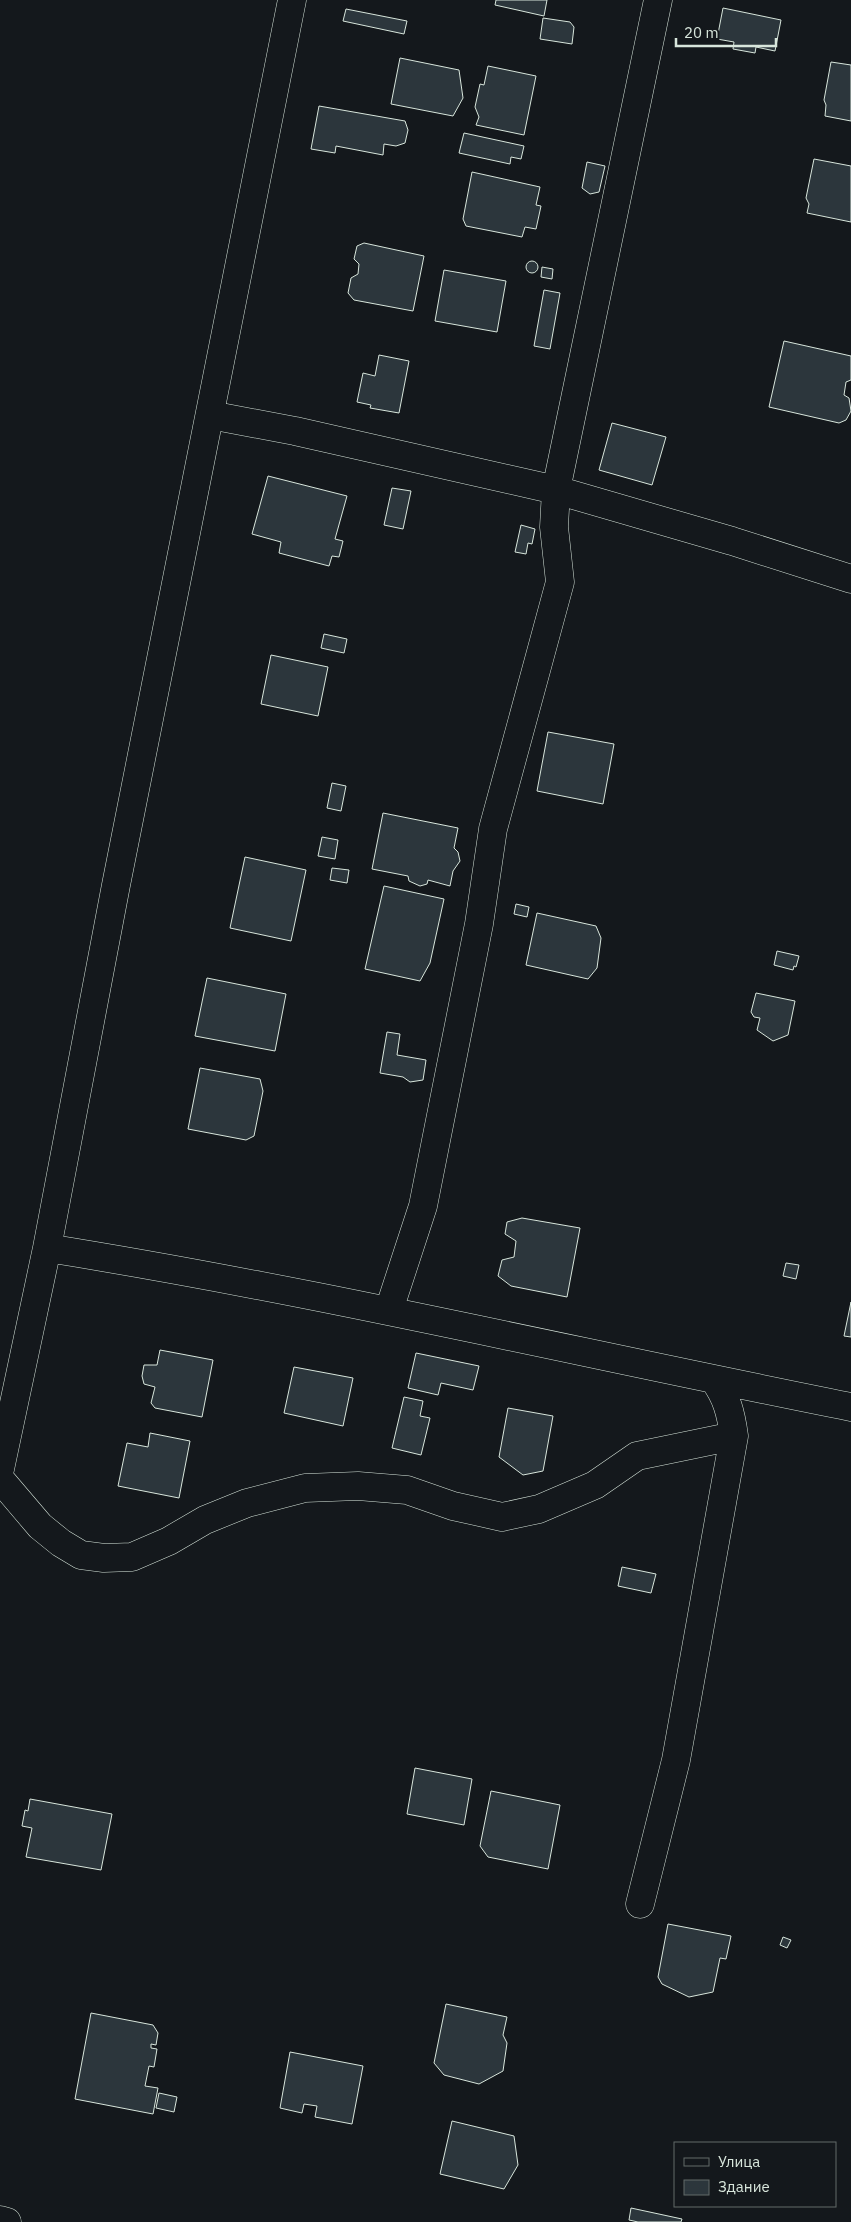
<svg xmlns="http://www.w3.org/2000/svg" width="851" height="2222" font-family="'IBM Plex Sans',sans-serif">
  <rect width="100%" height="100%" fill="#14181c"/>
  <!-- building -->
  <path fill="#2c363c" stroke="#d8e6dc" d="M496 0H547L544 16 495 5Z
    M723 8 781 20 775 51 756 47 755 53 733 49 734 42 717 39Z
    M346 9 407 21 404 34 343 21Z
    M543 18 570 22 574 27 572 44 540 39Z
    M400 58 459 70 463 98 453 116 391 104Z
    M831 62 851 65V121L825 116 826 105 824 100Z
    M488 66 536 76 524 135 476 125 479 117 475 107 480 84 484 85Z
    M319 106 405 121 408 130 405 143 396 146 384 144 383 155 336 146 335 153 311 149Z
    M464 133 524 146 521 159 511 157 510 164 459 153Z
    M814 159 851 166V222L807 213 809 204 806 198Z
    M587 162 605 166 599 192 590 194 582 188Z
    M472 172 540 187 536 205 541 206 536 229 525 227 522 237 466 226 463 219Z
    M364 243 424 256 413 311 354 300 348 293 351 278 358 274 359 264 354 259 357 246Z
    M526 267a6 6 0 1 1 12 0a6 6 0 1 1-12 0Z
    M542 267 553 269 552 279 541 277Z
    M444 270 506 281 497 332 435 321Z
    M544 290 560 293 550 349 534 346Z
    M784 341 851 356V380L846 382 844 395 849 398 851 411 846 420 839 423 769 407Z
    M379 355 409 361 399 413 370 408 371 405 357 402 363 373 375 376Z
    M612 423 666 437 652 485 599 470Z
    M268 476 347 496 335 539 343 541 339 557 332 556 329 566 279 553 281 542 252 534Z
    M392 488 411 491 403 529 384 525Z
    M521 525 535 529 532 544 528 543 526 554 515 552Z
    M324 634 347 639 344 653 321 648Z
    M271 655 328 667 318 716 261 704Z
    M548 732 614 744 603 804 537 791Z
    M332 783 346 786 341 811 327 808Z
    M383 813 458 828 454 848 458 852 460 861 453 871 450 886 428 880 427 884 420 886 409 881 408 876 372 869Z
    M322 837 338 840 335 859 318 856Z
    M245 857 306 870 291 941 230 928Z
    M332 868 349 870 347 883 330 880Z
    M384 886 444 899 430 963 420 981 365 969Z
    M516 904 529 907 527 917 514 914Z
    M537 913 596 926 601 938 597 968 588 979 526 965Z
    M777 951 799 956 796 967 794 966 793 970 774 965Z
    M207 978 286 994 275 1051 195 1036Z
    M756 993 795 1001 788 1035 773 1041 757 1030 760 1018 754 1017 751 1012Z
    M387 1032 400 1034 397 1055 426 1060 423 1080 410 1082 403 1077 380 1073Z
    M200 1068 260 1079 263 1091 254 1136 246 1140 188 1129Z
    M522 1218 580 1228 567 1297 511 1286 498 1276 502 1260 514 1257 516 1241 505 1234 507 1222Z
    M786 1263 799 1265 796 1279 783 1276Z
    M851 1302V1337L844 1336Z
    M160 1350 213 1360 202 1417 155 1408 151 1403 155 1387 144 1384 142 1376 144 1365H157Z
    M416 1353 479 1366 473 1390 441 1383 438 1395 408 1388Z
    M294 1367 353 1378 343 1426 284 1413Z
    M404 1397 423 1401 420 1416 430 1418 421 1455 392 1448Z
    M508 1408 553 1416 543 1471 523 1475 499 1457Z
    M150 1433 190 1441 179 1498 118 1486 127 1443 148 1447Z
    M622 1567 656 1574 651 1593 618 1586Z
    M415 1768 472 1779 464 1825 407 1814Z
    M491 1791 560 1805 548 1869 488 1857 480 1846Z
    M30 1799 112 1814 101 1870 26 1857 32 1828 22 1826 25 1810 28 1811Z
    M668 1924 731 1936 726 1959 720 1958 713 1992 689 1997 662 1984 658 1977Z
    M783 1937 791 1940 787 1948 780 1945Z
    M446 2004 507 2017 503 2035 507 2043 503 2071 479 2084 444 2075 434 2063Z
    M91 2013 153 2025 158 2033 156 2045 151 2044V2048L157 2049 154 2067 149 2066 145 2086 158 2088 153 2114 75 2099Z
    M290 2052 363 2066 352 2124 315 2117 317 2106 304 2104 302 2113 280 2108Z
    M159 2093 177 2097 174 2112 156 2108Z
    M452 2121 514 2136 518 2165 504 2189 440 2174Z
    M631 2208 682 2219 681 2222H638L629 2220Z"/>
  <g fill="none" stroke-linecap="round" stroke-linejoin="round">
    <defs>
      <path id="minor" d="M210 415 295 431 556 490 732 541 851 579
        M47 1248C317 1291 583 1354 851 1407
        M389 1310 423 1206 479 924 493 829 560 582 554 527 556 490 658 0
        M0 1469 47 1248 116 885 292 0
        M0 1479 40 1526 61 1543 81 1555 104 1558 132 1557 169 1541 205 1520 247 1503 305 1488 358 1486 407 1490 453 1506 502 1517 539 1509 595 1485 637 1456 734 1436
        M640 1904 676 1760 734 1436C731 1414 727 1397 714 1380
        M0 2220 7 2222"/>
    </defs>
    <!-- minor casing -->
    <use href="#minor" stroke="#d8e6dc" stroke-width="29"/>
    <!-- minor -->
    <use href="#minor" stroke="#14181c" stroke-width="28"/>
  </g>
  <!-- legend -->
  <rect x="674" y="2142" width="162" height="65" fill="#14181c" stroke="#626a69"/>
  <rect x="684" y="2158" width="25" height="8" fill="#14181c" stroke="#626a69"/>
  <text x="718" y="2167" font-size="15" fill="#d8e6dc">Улица</text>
  <rect x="684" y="2180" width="25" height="15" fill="#2c363c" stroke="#626a69"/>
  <text x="718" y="2192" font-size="15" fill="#d8e6dc">Здание</text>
  <!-- scale -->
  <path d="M676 38v8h100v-8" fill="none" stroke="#d8e6dc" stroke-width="2.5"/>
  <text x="684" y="38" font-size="15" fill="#d8e6dc" stroke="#14181c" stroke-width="4" paint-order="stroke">20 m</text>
</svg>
